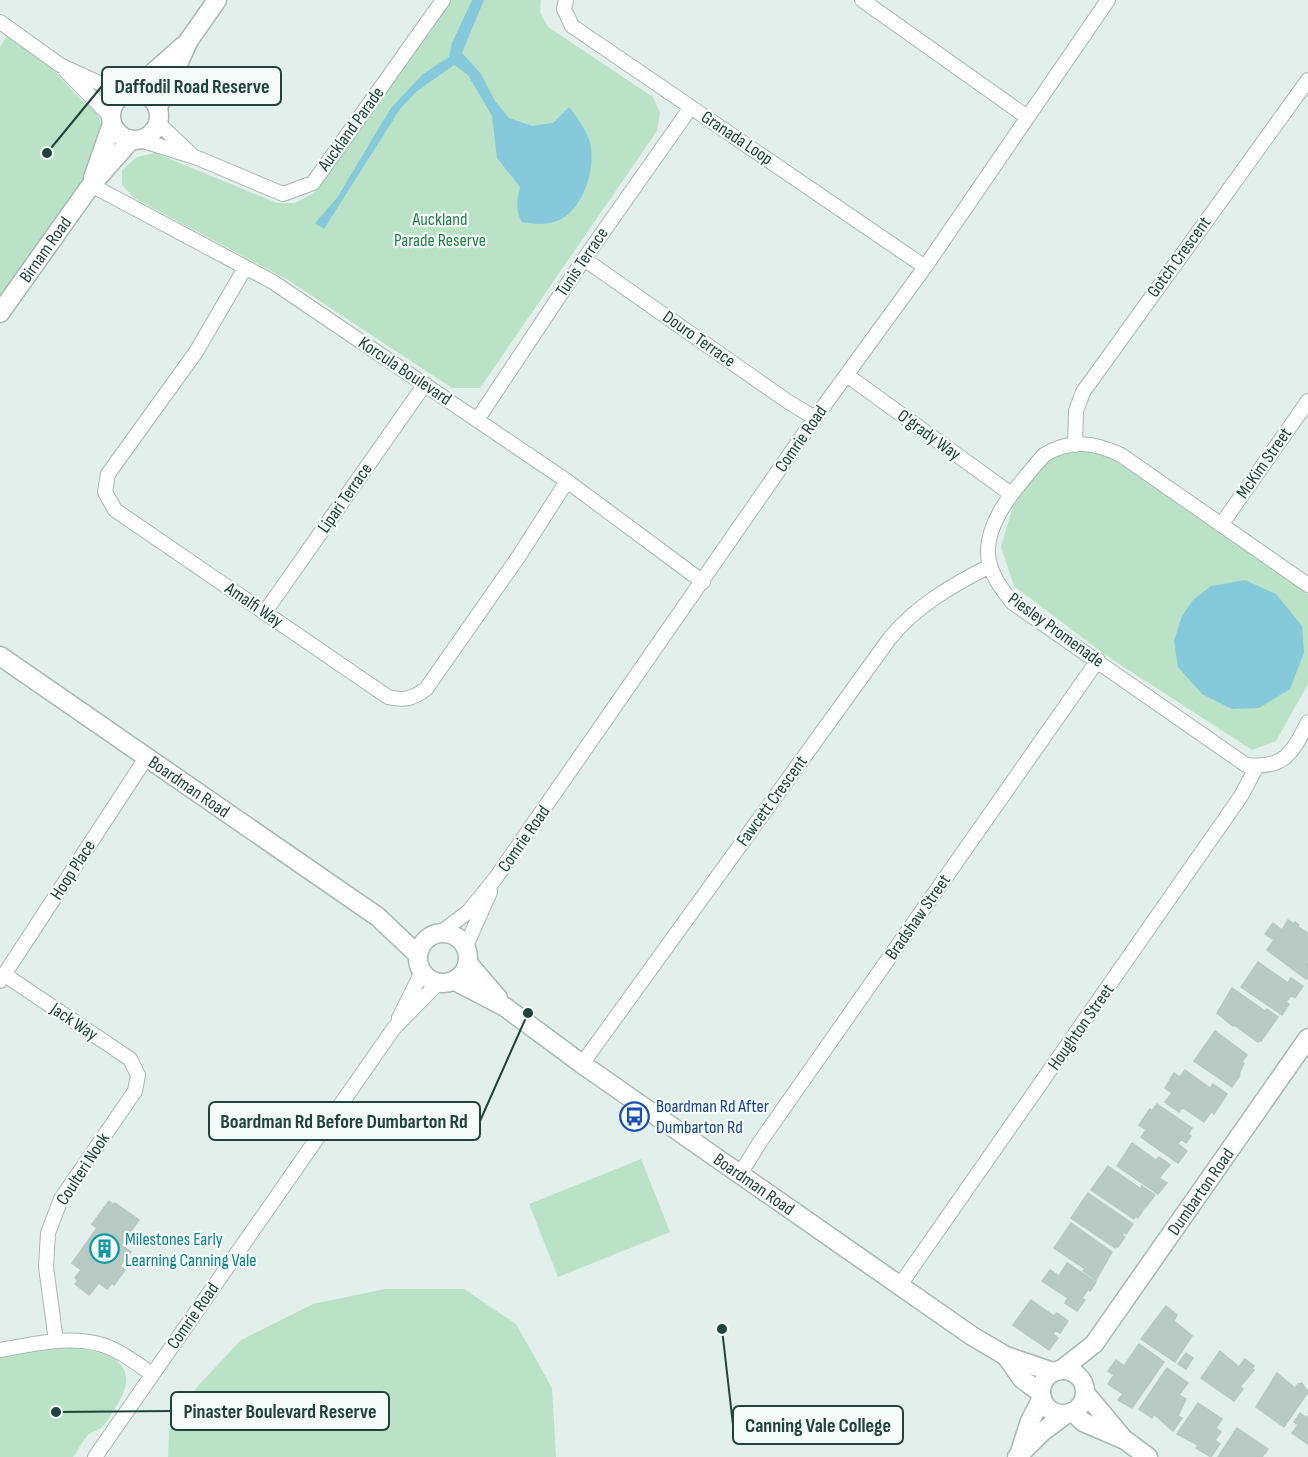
<svg xmlns="http://www.w3.org/2000/svg" width="1308" height="1457" font-family="'Sofia Sans Condensed',sans-serif">
  <rect width="100%" height="100%" fill="#e3efea"/>
  <!-- green -->
  <path fill="#bae2c7" d="M452 0H541L540 12 548 27 653 97 660 113 657 131 480 388H452L288 280 134 198 122 185V170L137 157 155 153 277 203H295L314 193Z
    M7 36 50 66 82 101 97 111 102 128 87 178 0 300V47Z
    M1093 443 1216 527 1308 594V684L1276 741 1252 750 1104 654 1014 586 1001 547 1019 485 1053 449Z
    M641 1159 670 1232 558 1277 529 1204Z
    M385 1289H464L516 1324 552 1388 556 1457H168L169 1431 196 1388 241 1340 313 1304Z
    M70 1348C110 1351 145 1364 115 1408 111 1414 107 1423 101 1428 98 1431 93 1431 89 1434 83 1440 78 1450 73 1457H0V1358L52 1349Z"/>
  <!-- water -->
  <path fill="#85c9da" d="M472 0H484L462 53 481 74 495 101 509 118 532 126 553 123 569 107C577 117 584 127 589 139 598 165 583 214 554 222 543 225 533 224 522 222 515 212 517 199 520 187L497 158 492 116 468 75 454 65 416 92 400 109 324 229 315 223 337 198 391 108 423 74 449 57 452 43Z
    M1245 580 1276 594 1302 626 1304 653 1290 689 1259 708 1232 709 1202 694 1178 667 1174 641 1182 616 1193 600 1211 586Z"/>
  <!-- building -->
  <path fill="#b8cac3" stroke="#b5c9c2" stroke-width="1.5" d="M1288 920 1294 924 1295 922 1299 925 1298 927 1308 933V959L1306 962 1308 964V976L1306 979 1267 950 1274 940 1265 934 1273 923 1282 930Z
    M1258 962 1288 983 1291 978 1303 986 1295 998 1291 995 1286 1002 1289 1004 1282 1015 1241 987Z
    M1232 988 1265 1011 1267 1009 1278 1017 1261 1041 1260 1040 1258 1042 1234 1025 1233 1026 1217 1013Z
    M1215 1031 1247 1055 1242 1062 1244 1063 1239 1074 1240 1075 1232 1087 1194 1061Z
    M1185 1070 1210 1088 1213 1084 1227 1094 1214 1114 1211 1112 1204 1122 1182 1107 1179 1112 1165 1102 1172 1093 1165 1088 1174 1073 1180 1077Z
    M1157 1104 1192 1128 1188 1134 1191 1136 1186 1143 1181 1139 1178 1144 1187 1151 1178 1163 1141 1137 1146 1130 1139 1125 1150 1109 1152 1111Z
    M1132 1143 1156 1160 1159 1157 1170 1165 1159 1178 1167 1183 1158 1194 1117 1166Z
    M1108 1166 1141 1189 1142 1186 1155 1195 1146 1207H1142L1144 1208 1138 1218 1136 1216 1134 1219 1091 1190Z
    M1088 1193 1133 1224 1126 1234 1124 1232 1122 1235 1125 1237 1118 1247 1116 1246 1115 1248 1071 1218Z
    M109 1201 114 1205 115 1203 139 1220 121 1245 131 1252 120 1266 125 1270 114 1285 112 1283 107 1289 99 1283 89 1295 75 1284 78 1281 75 1278 81 1270 72 1263 97 1228 92 1224Z
    M1071 1223 1112 1252 1096 1280 1083 1271 1085 1269 1054 1248Z
    M1067 1263 1096 1282 1090 1291 1088 1289 1082 1298 1085 1300 1077 1311 1065 1303 1068 1298 1042 1281 1050 1270 1059 1276Z
    M1031 1300 1054 1316 1057 1313 1068 1321 1060 1333 1055 1330 1053 1334 1058 1338 1049 1350 1013 1325Z
    M1166 1306 1177 1315 1174 1321 1192 1336 1175 1362 1141 1339Z
    M1139 1344 1164 1362 1132 1408 1118 1400 1123 1394 1108 1384 1114 1375 1108 1371 1116 1360 1124 1366Z
    M1220 1351 1239 1367 1245 1359 1254 1366 1252 1369 1254 1370 1240 1387 1243 1389 1234 1401 1201 1378Z
    M1186 1353 1193 1358 1186 1369 1178 1364Z
    M1167 1368 1188 1383 1179 1395 1186 1399 1178 1416 1182 1418 1173 1431 1154 1414 1152 1418 1139 1409Z
    M1277 1373 1295 1388 1298 1384 1302 1383 1308 1392 1284 1427 1256 1407Z
    M1198 1403 1222 1419 1216 1428 1221 1432 1215 1440 1220 1444 1211 1457 1196 1448 1198 1445 1177 1434Z
    M1300 1413 1307 1418 1308 1415V1444L1292 1433 1298 1425 1294 1422Z
    M1237 1428 1268 1449 1262 1457H1218Z"/>
  <g fill="none" stroke-linecap="round" stroke-linejoin="round">
    <defs>
      <path id="minor" d="M566 0 564 9 572 26 925 267
        M862 0 1027 117
        M0 22 60 65 123 94
        M66 71 110 116
        M158 123 191 154
        M140 140 195 157 283 194 313 183 443 0
        M91 185 273 282 567 481 703 582
        M584 259 787 401 815 418
        M245 268 196 352 108 474 105 492 115 510 388 697C404 701 412 699 426 689L519 556 567 481
        M848 376 1011 494
        M477 420 584 259 691 107
        M1075 445 1076 411 1083 392 1308 80
        M1221 525 1308 401
        M1308 585 1121 455C1094 442 1071 439 1044 455 1022 481 986 518 988 554 989 573 1002 590 1013 603L1246 765C1284 769 1292 754 1308 722
        M265 612 425 384
        M440 933 468 912 495 879 815 418 925 267 1108 0
        M466 946 490 892
        M5 975 130 1059 138 1075 135 1091 61 1199 48 1233 46 1267 56 1341
        M0 981 146 758
        M399 1018 422 972
        M582 1064 890 638C916 606 954 584 990 566
        M740 1174 760 1142 1098 660
        M900 1285 1241 796 1257 766
        M0 1350C32 1345 67 1335 99 1344 118 1349 136 1363 152 1374
        M95 1457 394 1028 438 983"/>
      <g id="tertiary">
        <circle cx="135" cy="116" r="24"/>
        <path d="M131 92 183 46"/>
        <path d="M158 107 189 40 217 0"/>
        <path d="M93 178 112 124"/>
        <path id="s1" d="M0 313 91 185 131 140"/>
        <path id="s2" d="M0 656 378 917 418 955"/>
        <circle cx="443" cy="958" r="25"/>
        <path d="M468 963 498 998"/>
        <path id="s3" d="M455 981 505 1007 582 1064 972 1336 1006 1356 1053 1372"/>
        <path d="M1006 1356 1022 1379 1041 1393"/>
        <circle cx="1063" cy="1392" r="22"/>
        <path id="s4" d="M1061 1370 1094 1344 1308 1038"/>
        <path d="M1086 1394 1122 1437"/>
        <path d="M1073 1412 1083 1422 1125 1440 1148 1457"/>
        <path d="M1020 1452 1030 1421 1042 1398"/>
        <path d="M1017 1457 1042 1432 1065 1415"/>
      </g>
    </defs>
    <!-- minor casing -->
    <use href="#minor" stroke="#a5b8b2" stroke-width="16"/>
    <!-- tertiary casing -->
    <use href="#tertiary" stroke="#a5b8b2" stroke-width="21"/>
    <!-- minor -->
    <use href="#minor" stroke="#fff" stroke-width="14"/>
    <!-- tertiary -->
    <use href="#tertiary" stroke="#fff" stroke-width="18"/>
  </g>
  <!-- icons -->
  <defs>
    <symbol id="bus-ring" viewBox="-11 -11 22 22"><circle r="9.5" fill="#f5fbf8" stroke="#1a4fb4" stroke-width="1.5"/><path d="M-5-6H5V4H4V6H2V4H-2V6H-4V4H-5ZM-3.5-4V0h7V-4ZM-3.5 1.2v1.5H-2V1.2ZM2 1.2v1.5H3.5V1.2Z" fill="#1a4fb4"/></symbol>
    <symbol id="building-ring" viewBox="-11 -11 22 22"><circle r="9.5" fill="#f5fbf8" stroke="#0f9aa8" stroke-width="1.5"/><path d="M-4-6H4V6H1V3H-1V6H-4ZM-2.5-4.3h1.7v1.8h-1.7ZM.8-4.3h1.7v1.8H.8ZM-2.5-1h1.7V.8h-1.7ZM.8-1h1.7V.8H.8Z" fill="#0f9aa8"/></symbol>
  </defs>
  <g fill-rule="evenodd">
    <use href="#bus-ring" x="618" y="1100" width="33" height="33"/>
    <use href="#building-ring" x="88" y="1232" width="33" height="33"/>
  </g>
  <g text-anchor="middle" dominant-baseline="central" stroke-width="4.5" stroke-linejoin="round" paint-order="stroke">
    <!-- street labels -->
    <g font-size="18" fill="#20433b" stroke="#f5fbf8">
      <text transform="translate(351 129) rotate(-54)">Auckland Parade</text>
      <text transform="translate(737 138) rotate(34)">Granada Loop</text>
      <text stroke="none"><textPath href="#s1" startOffset="78">Birnam Road</textPath></text>
      <text transform="translate(1179 257) rotate(-54)">Gotch Crescent</text>
      <text transform="translate(582 262) rotate(-56)">Tunis Terrace</text>
      <text transform="translate(699 339) rotate(35)">Douro Terrace</text>
      <text transform="translate(405 371) rotate(34)">Korcula Boulevard</text>
      <text transform="translate(929 435) rotate(36)">O'grady Way</text>
      <text transform="translate(801 439) rotate(-55)">Comrie Road</text>
      <text transform="translate(1264 463) rotate(-55)">McKim Street</text>
      <text transform="translate(345 498) rotate(-55)">Lipari Terrace</text>
      <text transform="translate(254 605) rotate(34)">Amalfi Way</text>
      <text transform="translate(1056 630) rotate(36)">Piesley Promenade</text>
      <text stroke="none"><textPath href="#s2" startOffset="230">Boardman Road</textPath></text>
      <text transform="translate(772 801) rotate(-54)">Fawcett Crescent</text>
      <text transform="translate(524 839) rotate(-55)">Comrie Road</text>
      <text transform="translate(73 870) rotate(-57)">Hoop Place</text>
      <text transform="translate(918 917) rotate(-55)">Bradshaw Street</text>
      <text transform="translate(74 1022) rotate(34)">Jack Way</text>
      <text transform="translate(1081 1027) rotate(-55)">Houghton Street</text>
      <text transform="translate(83 1169) rotate(-57)">Coulteri Nook</text>
      <text stroke="none"><textPath href="#s3" startOffset="362">Boardman Road</textPath></text>
      <text stroke="none"><textPath href="#s4" startOffset="228">Dumbarton Road</textPath></text>
      <text transform="translate(193 1316) rotate(-55)">Comrie Road</text>
    </g>
    <!-- park labels -->
    <g font-size="18" fill="#257f4c" stroke="#f5fbf8">
      <text x="440" y="219">Auckland<tspan x="440" dy="21">Parade Reserve</tspan></text>
    </g>
    <!-- transit labels -->
    <g font-size="18" fill="#164399" stroke="#f5fbf8" text-anchor="start">
      <text x="656" y="1106">Boardman Rd After<tspan x="656" dy="21">Dumbarton Rd</tspan></text>
    </g>
    <!-- culture labels -->
    <g font-size="18" fill="#0d838f" stroke="#f5fbf8" text-anchor="start">
      <text x="125" y="1239">Milestones Early<tspan x="125" dy="21">Learning Canning Vale</tspan></text>
    </g>
  </g>
  <!-- callouts -->
  <path fill="none" stroke="#20433b" stroke-width="2" d="M47 153L102 86M528 1013L480 1121M56 1412L171 1411M722 1329L733 1425"/>
  <g fill="#20433b" stroke="#f5fbf8" stroke-width="2">
    <circle cx="47" cy="153" r="6"/>
    <circle cx="528" cy="1013" r="6"/>
    <circle cx="56" cy="1412" r="6"/>
    <circle cx="722" cy="1329" r="6"/>
  </g>
  <g fill="#f5fbf8" stroke="#20433b" stroke-width="2">
    <rect x="102" y="67" width="179" height="38" rx="6"/>
    <rect x="209" y="1102" width="271" height="38" rx="6"/>
    <rect x="171" y="1392" width="218" height="38" rx="6"/>
    <rect x="733" y="1406" width="170" height="38" rx="6"/>
  </g>
  <g font-size="20" text-anchor="middle" font-weight="bold" fill="#20433b">
    <text x="192" y="93">Daffodil Road Reserve</text>
    <text x="344" y="1128">Boardman Rd Before Dumbarton Rd</text>
    <text x="280" y="1418">Pinaster Boulevard Reserve</text>
    <text x="818" y="1432">Canning Vale College</text>
  </g>
</svg>
